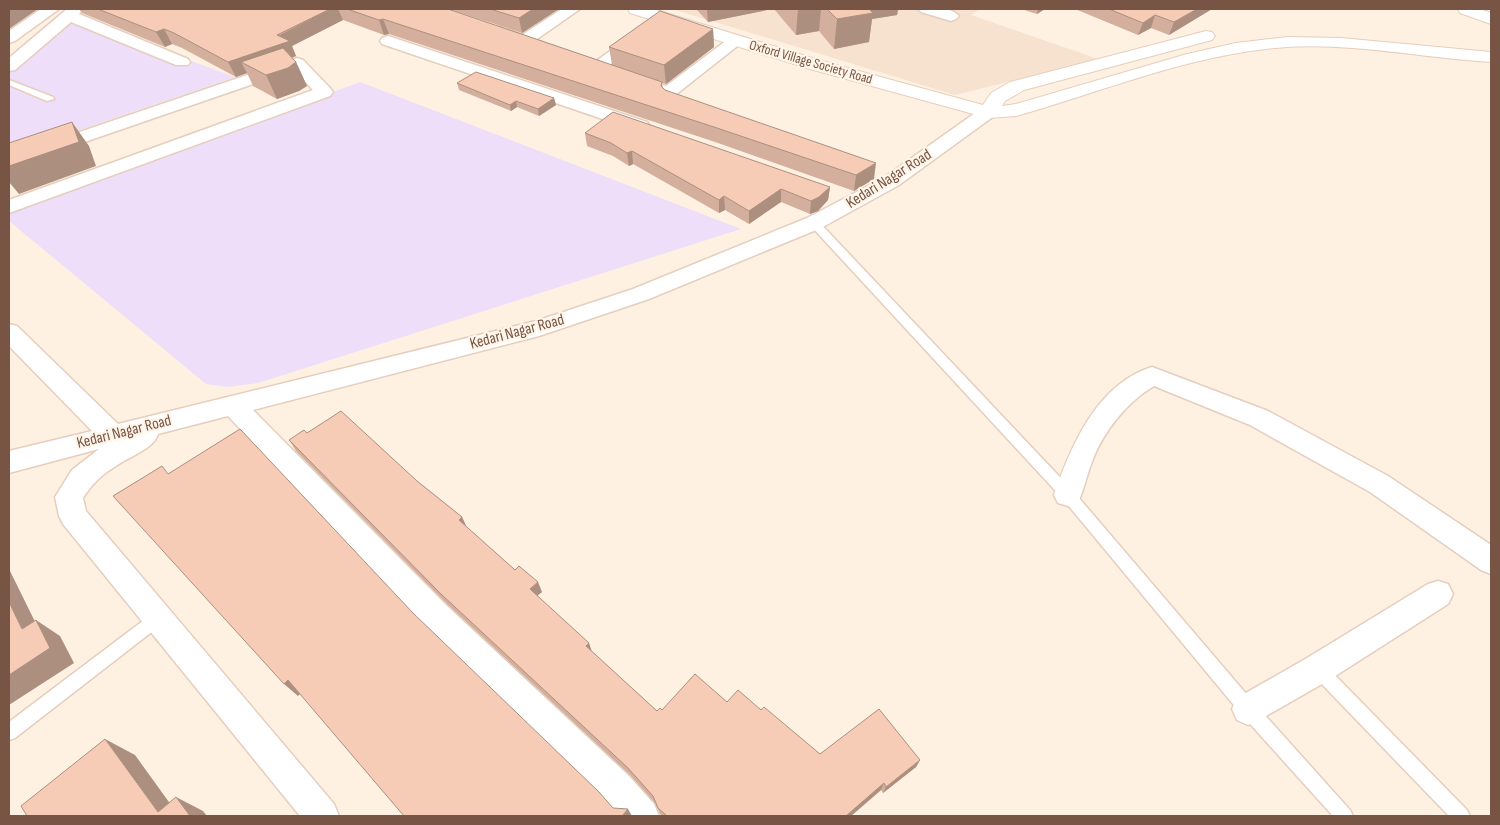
<svg xmlns="http://www.w3.org/2000/svg" width="1500" height="825" font-family="'Sofia Sans Condensed',sans-serif">
  <rect width="100%" height="100%" fill="#fef1e1"/>
  <!-- residential -->
  <path fill="#f6e2ce" d="M672 9H980L971 15 1098 59 955 95Z"/>
  <!-- education -->
  <path fill="#eedefa" d="M72 17 235 77 9 154V66Z
    M360 82 741 229 258 383 228 387 206 384 9 221V213Z"/>
  <g fill="none" stroke-linecap="round" stroke-linejoin="round">
    <defs>
      <path id="service" d="M9 80 53 97 54 99 47 101 9 85Z
        M814 220 818 221 1073 491 1254 703 1350 810 1353 816H1333L1242 715 1063 499 810 225 809 223Z
        M157 612 162 614 165 619 162 624 15 738 9 740V722L152 614Z
        M1318 661 1324 664 1467 810 1470 816H1449L1312 674 1310 669 1312 664Z"/>
      <path id="minor" d="M41 9H59L15 41 9 43V31Z
        M67 9H83L79 14 188 59 190 62 188 65H176L71 22 15 70 9 71V58Z
        M562 9H580L530 44H518L493 35 491 32 493 29 499 27 522 35Z
        M918 9C930 8 951 6 959 16L956 19 951 21 921 12Z
        M639 32 645 34 647 37 645 40 608 66 666 86 731 37H743L745 40 674 96 668 97 595 73 591 65 633 34Z
        M388 36 647 122 650 126 647 130 641 131 635 130 382 44 380 41 382 38Z
        M297 58 303 60 330 88 333 92 330 96 9 213V200L313 90 294 70 9 168V156Z
        M988 107 994 108 997 112 994 116 899 185 821 228 649 299 539 336 253 410 446 605 629 776 654 804 659 816H619L605 800 424 625 228 416 158 434C154 449 128 457 116 466 102 474 91 485 83 498L86 511 334 804 339 816H300L63 524 59 516 55 497 72 470 99 449 9 473V451L92 431 9 346V324L17 326 118 424 536 321 633 289 807 218 885 177 982 108Z
        M1152 367 1268 411 1388 476 1491 545V574L1481 570 1370 492 1250 425 1154 386C1127 402 1104 431 1093 459 1087 474 1084 489 1078 503L1068 506 1058 503 1054 495C1071 446 1097 384 1152 367Z
        M1438 581 1448 584 1453 594 1448 604 1329 680 1259 720 1248 725 1237 720 1232 709 1237 698 1307 658 1428 584Z"/>
      <path id="tertiary" d="M628 9H653L822 61 983 105 991 93 1010 82 1206 31 1212 32 1215 36 1212 40 1024 90 1005 101 1002 106 1016 104 1187 54 1236 43 1288 37 1341 38 1491 52V62C1424 58 1355 43 1287 47 1195 53 1104 91 1016 116L988 118 810 69 630 13Z
        M1458 9H1480L1491 13V24L1460 13Z"/>
    </defs>
    <!-- service casing -->
    <use href="#service" stroke="#e5cebe" stroke-width="3"/>
    <!-- minor casing -->
    <use href="#minor" stroke="#e5cebe" stroke-width="3"/>
    <!-- tertiary casing -->
    <use href="#tertiary" stroke="#e5cebe" stroke-width="2"/>
    <!-- service -->
    <use href="#service" fill="#fff" fill-rule="evenodd"/>
    <!-- minor -->
    <use href="#minor" fill="#fff" fill-rule="evenodd"/>
    <!-- tertiary -->
    <use href="#tertiary" fill="#fff" fill-rule="evenodd"/>
  </g>
  <!-- wall -->
  <path fill="#d4af9d" d="M79 9H448L612 65 609 47 713 29 714 47 666 84 662 83 663 88 665 90 874 179 854 191 718 143 389 34 384 35 343 20 292 46 296 56 292 58 296 62 307 86 299 91 277 99 253 86 247 73 236 77 182 48 172 44 165 47 82 13Z
    M449 9H559L522 33Z
    M696 9H772L708 22Z
    M774 9H898L897 15 872 19 869 42 834 49 819 31 796 35Z
    M1021 9H1045L1037 14Z
    M1075 9H1212L1169 35 1151 28 1138 35Z
    M457 83 554 98 556 105 539 116 517 107 511 111 459 90Z
    M585 133 830 187 828 200 818 211 810 214 781 202 749 224 725 210 719 213 633 164 629 166 613 156 587 146Z
    M307 433 417 481 462 517 467 528 515 570 542 592 537 596 592 652 657 711 662 710 727 702 761 710 820 754 920 760 916 767 883 793 881 790 851 816H662L660 814 655 803 630 775 447 604 296 451 289 440Z"/>
  <!-- shaded-wall -->
  <path fill="#ac8f7f" d="M9 9H38L9 29Z
    M330 9H338L343 20 292 46 296 56 256 70 241 62 247 73 236 77 228 62Z
    M533 9H559L522 33 519 18Z
    M707 9H772L708 22Z
    M798 9H821L819 31 796 35Z
    M853 9H898L897 15 872 19 869 42 834 49 837 19Z
    M1038 9H1045L1037 14Z
    M1197 9H1212L1169 35 1174 22Z
    M1155 15 1151 28 1138 35 1143 23Z
    M383 19 389 34 384 35 379 20Z
    M164 29 172 44 165 47 156 32Z
    M713 29 714 47 666 84 664 65Z
    M296 62 307 86 299 91 277 99 266 75Z
    M554 98 556 105 539 116 538 109Z
    M516 101 517 107 511 111 510 105Z
    M72 122 89 146 96 166 19 194 9 182V166Z
    M632 151 633 164 629 166 627 153Z
    M876 163 874 179 854 191 856 175Z
    M830 187 828 200 818 211 810 214 811 201Z
    M781 189V202L749 224V211Z
    M724 196 725 210 719 213V200Z
    M462 517 467 528 459 520Z
    M9 571H10L46 644 22 629 9 602Z
    M538 582 542 592 534 598 530 589Z
    M36 620 60 636 74 663 9 705V675Z
    M589 643 592 652 586 646Z
    M288 680 302 692 298 696 284 684Z
    M105 739 135 755 179 816 158 812Z
    M920 760 916 767 883 793 886 787Z
    M884 783 881 790 851 816H846Z
    M176 797 203 811 207 816H190Z
    M628 809 632 816H622Z"/>
  <!-- building -->
  <path fill="#f6ccb6" stroke="#ac8f7f" d="M98 9H330L277 35 290 41 228 62 174 33 164 29 156 32Z
    M347 9H448L662 82 661 86 665 90 876 163 856 175 717 128 383 19 379 20Z
    M490 9H533L519 18Z
    M827 9H869L873 13 837 19Z
    M1109 9H1197L1174 22 1155 15 1143 23Z
    M660 11 713 29 664 65 609 47Z
    M283 48 296 62 288 68 266 75 241 62Z
    M476 72 554 98 538 109 516 101 510 105 457 83Z
    M613 112 830 187 819 197 811 201 781 189 749 211 724 196 719 200 632 151 627 153 611 143 585 133Z
    M72 122 79 142 9 166V143Z
    M341 411 417 481 462 517 459 520 515 570 519 566 538 582 530 589 589 643 586 646 657 711 660 708 662 710 695 674 727 702 738 690 761 710 764 707 820 754 879 709 920 760 886 787 884 783 846 816H674L673 815 672 816H667L658 808 653 796 628 768 441 594 289 440 304 430 307 433Z
    M240 429 413 613 599 792 613 808 628 809 622 816H404L288 680 284 684 113 496 162 466 168 474Z
    M9 602 22 629 36 620 50 648 9 675Z
    M105 739 158 812 176 797 190 816H27L21 806Z"/>
  <g text-anchor="middle" dominant-baseline="central" stroke-width="4.5" stroke-linejoin="round" paint-order="stroke">
    <!-- far-street labels -->
    <g font-size="14" fill="#785445" stroke="#fff5e9">
      <text transform="translate(811 62) rotate(16)">Oxford Village Society Road</text>
    </g>
    <!-- street labels -->
    <g font-size="16" fill="#785445" stroke="#fff5e9">
      <text transform="translate(889 179) rotate(-32)">Kedari Nagar Road</text>
      <text transform="translate(517 332) rotate(-15)">Kedari Nagar Road</text>
      <text transform="translate(124 432) rotate(-14)">Kedari Nagar Road</text>
    </g>
  </g>
  <!-- border -->
  <rect width="1500" height="825" fill="none" stroke="#785445" stroke-width="20"/>
</svg>
